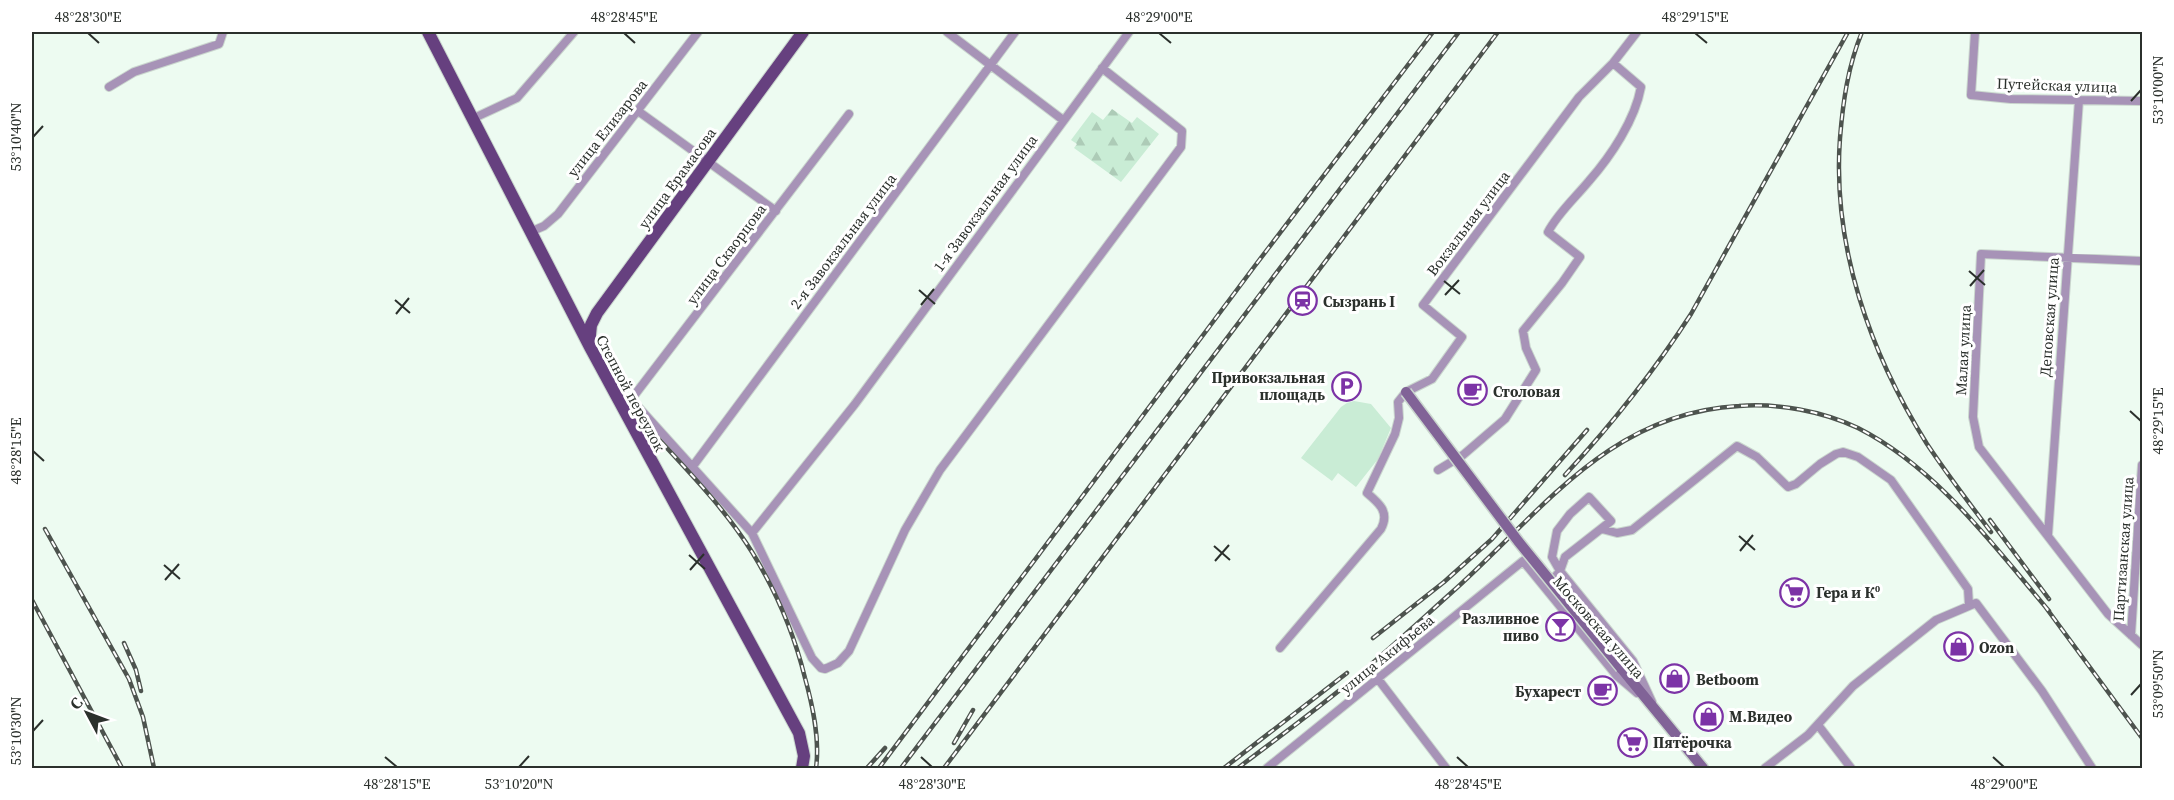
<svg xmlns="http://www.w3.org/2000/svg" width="2174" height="800" font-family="'Source Serif 4',serif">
  <defs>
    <pattern id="forest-firs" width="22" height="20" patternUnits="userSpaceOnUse" patternTransform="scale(1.5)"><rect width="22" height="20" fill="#c9ecd5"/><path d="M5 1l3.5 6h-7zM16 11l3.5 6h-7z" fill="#adcbb7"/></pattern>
  </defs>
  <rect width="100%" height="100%" fill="#edfbf1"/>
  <!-- forest -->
  <path fill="url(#forest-firs)" d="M1112 109 1132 123 1137 117 1159 134 1121 182 1074 148 1077 144 1071 140 1092 112 1103 120Z"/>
  <!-- park -->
  <path fill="#c9ecd5" d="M1354 401 1371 404 1391 428 1378 459 1356 487 1338 473 1332 481 1301 458 1341 407 1347 403Z"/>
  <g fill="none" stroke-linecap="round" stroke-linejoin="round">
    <defs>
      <path id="street" d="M947 32 1063 120
        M1975 32 1971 95 2011 99 2142 101
        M109 87 134 72 219 44 223 32
        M638 111 776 211
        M472 119 517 98 574 32
        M530 232 544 226 558 214 698 32
        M2142 261 1981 254 1973 417 1979 447 2108 614 2142 645
        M632 400 752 533 812 658 821 668 825 669 838 663 849 651 905 530 940 470 1181 147 1182 131 1102 68
        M630 401 849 114
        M693 466 1015 32
        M1438 470 1463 455 1505 419 1536 370 1526 348 1523 331 1562 283 1580 257 1548 232C1558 213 1575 198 1589 181 1611 156 1635 120 1641 87L1613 63
        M1602 529 1617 533 1632 530 1737 446 1757 457 1788 487 1796 484 1820 464 1836 454 1843 452 1858 457 1891 480 1968 589 1969 605
        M752 533 855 404 1129 32
        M2048 535 2079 100
        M1548 585 1560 571 1552 557 1557 531 1570 514 1589 497 1611 521 1565 557 1560 571 1633 661 1652 702
        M2131 635 2142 465
        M1280 648 1381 529C1390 512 1379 503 1367 493L1395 434 1399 418 1398 402 1406 392 1432 379 1462 337 1423 305 1579 97 1613 63 1637 32
        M1378 679 1446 768
        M1818 725 1851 768
        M1267 768 1523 561 1617 676 1637 693
        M1765 768 1808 735 1853 686 1936 620 1976 603 2042 691 2092 768"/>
      <path id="secondary" d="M1621 668 1703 768"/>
      <path id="primary" d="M428 32 590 347 799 733 804 756 802 768
        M589 345 591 325 597 313 803 32"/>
    </defs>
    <!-- street casing -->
    <use href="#street" stroke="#cad6ce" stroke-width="10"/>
    <!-- secondary casing -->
    <use href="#secondary" stroke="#cad6ce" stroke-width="13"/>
    <!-- primary casing -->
    <use href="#primary" stroke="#cad6ce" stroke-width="14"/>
    <!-- street -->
    <use href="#street" stroke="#a793b7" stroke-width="8"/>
    <!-- secondary -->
    <use href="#secondary" stroke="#816397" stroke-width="10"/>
    <!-- primary -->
    <use href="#primary" stroke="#66407f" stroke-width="12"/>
    <defs>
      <path id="rail" d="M1862 32C1848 66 1843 101 1840 138 1832 246 1870 353 1927 444 1947 474 1969 503 1991 532
        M643 422C680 463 722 504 752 552 776 591 794 633 805 678 813 707 820 739 816 768
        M1565 475C1612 424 1653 373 1691 314L1848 32
        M1990 520 2049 599
        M45 529 129 679 143 717 154 768
        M32 600 122 768
        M2044 605 2142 738
        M1373 638 1444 582 1492 539 1587 430
        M124 643 136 670 141 691
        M954 743 973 710
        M867 768 885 748
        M879 768 1254 267 1433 32
        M901 768 1459 32
        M944 768 1498 32
        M1224 768 1347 673
        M1238 768C1280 736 1323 705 1363 671 1393 646 1422 619 1451 593 1541 513 1608 413 1739 406 1778 403 1822 411 1858 428 1937 468 1993 545 2049 611"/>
    </defs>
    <!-- rail casing -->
    <use href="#rail" stroke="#4d534e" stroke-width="4.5"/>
    <!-- rail -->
    <use href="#rail" stroke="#fff" stroke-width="2" stroke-dasharray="7" stroke-linecap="butt"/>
    <defs>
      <path id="secondary-bridge" d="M1406 392 1518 541 1621 668"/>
    </defs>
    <!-- secondary-bridge casing -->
    <use href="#secondary-bridge" stroke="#cad6ce" stroke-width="13" stroke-linecap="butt"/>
    <!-- secondary-bridge -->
    <use href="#secondary-bridge" stroke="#816397" stroke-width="10"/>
  </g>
  <!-- ticks -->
  <path fill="none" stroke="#2b302c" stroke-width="2" d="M88 33 99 43M624 33 635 43M1159 33 1171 43M1695 33 1707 43M2131 101 2141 90M33 137 43 126M1969 271 1985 285M1444 281 1460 294M1970 286 1984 270M919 290 935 304M1445 295 1459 280M395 300 410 313M921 305 934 289M396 314 409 298M2130 411 2141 421M33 451 44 461M1739 536 1755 550M1214 546 1230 560M1740 551 1753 535M689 555 705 569M1215 561 1229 545M164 565 180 579M690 570 704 554M165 580 179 564M2131 695 2141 684M33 731 43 720M385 757 397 767M921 757 932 767M1457 757 1468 767M1993 757 2004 767M519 767 529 756"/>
  <!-- icons -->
  <defs>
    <symbol id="station-ring" viewBox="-11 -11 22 22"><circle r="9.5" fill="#fff" stroke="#7c33a6" stroke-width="1.5"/><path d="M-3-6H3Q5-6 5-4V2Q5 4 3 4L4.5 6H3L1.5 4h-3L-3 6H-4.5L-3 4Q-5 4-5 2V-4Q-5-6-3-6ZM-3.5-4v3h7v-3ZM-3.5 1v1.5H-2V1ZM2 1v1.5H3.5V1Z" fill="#7c33a6"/></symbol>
    <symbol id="parking-ring" viewBox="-11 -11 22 22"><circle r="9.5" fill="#fff" stroke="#7c33a6" stroke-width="1.5"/><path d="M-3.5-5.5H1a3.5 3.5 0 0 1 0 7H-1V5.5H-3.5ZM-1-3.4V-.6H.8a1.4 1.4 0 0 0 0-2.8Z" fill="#7c33a6"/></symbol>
    <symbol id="cafe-ring" viewBox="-11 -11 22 22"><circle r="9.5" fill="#fff" stroke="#7c33a6" stroke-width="1.5"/><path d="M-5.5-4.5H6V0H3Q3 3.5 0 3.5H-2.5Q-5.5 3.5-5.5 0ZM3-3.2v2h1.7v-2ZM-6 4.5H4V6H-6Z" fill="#7c33a6"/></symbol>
    <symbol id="supermarket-ring" viewBox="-11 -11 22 22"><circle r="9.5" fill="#fff" stroke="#7c33a6" stroke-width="1.5"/><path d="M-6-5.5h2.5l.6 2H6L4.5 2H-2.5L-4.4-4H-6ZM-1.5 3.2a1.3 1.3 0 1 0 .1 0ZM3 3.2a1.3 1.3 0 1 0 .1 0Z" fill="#7c33a6"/></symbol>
    <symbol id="bar-ring" viewBox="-11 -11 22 22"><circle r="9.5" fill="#fff" stroke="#7c33a6" stroke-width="1.5"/><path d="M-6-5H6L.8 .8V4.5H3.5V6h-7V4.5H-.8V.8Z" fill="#7c33a6"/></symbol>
    <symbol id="shop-ring" viewBox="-11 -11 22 22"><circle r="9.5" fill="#fff" stroke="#7c33a6" stroke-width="1.5"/><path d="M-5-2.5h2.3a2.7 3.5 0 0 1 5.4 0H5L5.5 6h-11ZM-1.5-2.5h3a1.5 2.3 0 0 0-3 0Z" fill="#7c33a6"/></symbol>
  </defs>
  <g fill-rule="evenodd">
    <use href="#station-ring" x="1286" y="284" width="33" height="33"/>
    <use href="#parking-ring" x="1330" y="370" width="33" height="33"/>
    <use href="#cafe-ring" x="1456" y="374" width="33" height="33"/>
    <use href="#supermarket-ring" x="1778" y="576" width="33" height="33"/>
    <use href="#bar-ring" x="1544" y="610" width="33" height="33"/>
    <use href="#shop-ring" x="1942" y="630" width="33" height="33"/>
    <use href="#shop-ring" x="1658" y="662" width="33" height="33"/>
    <use href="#cafe-ring" x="1586" y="674" width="33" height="33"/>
    <use href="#shop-ring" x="1692" y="700" width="33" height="33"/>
    <use href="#supermarket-ring" x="1616" y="726" width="33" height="33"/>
  </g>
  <g text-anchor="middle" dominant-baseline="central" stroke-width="6" stroke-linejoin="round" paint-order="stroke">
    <!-- street labels -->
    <g font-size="15" fill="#2b302c" stroke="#fff">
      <text transform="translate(2057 85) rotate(2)">Путейская улица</text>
      <text transform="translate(607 128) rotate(-52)">улица Елизарова</text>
      <text transform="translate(677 178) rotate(-54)">улица Ерамасова</text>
      <text transform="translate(985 203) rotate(-54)">1-я Завокзальная улица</text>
      <text transform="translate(1468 223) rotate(-53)">Вокзальная улица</text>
      <text transform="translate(843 241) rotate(-53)">2-я Завокзальная улица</text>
      <text transform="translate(726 254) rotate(-53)">улица Скворцова</text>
      <text transform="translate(2049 317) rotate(-86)">Деповская улица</text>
      <text transform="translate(1963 350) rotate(-87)">Малая улица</text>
      <text transform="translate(631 393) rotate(62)">Степной переулок</text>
      <text transform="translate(2123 549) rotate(-86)">Партизанская улица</text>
      <text transform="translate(1599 627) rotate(49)">Московская улица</text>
      <text transform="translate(1387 654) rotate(-39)">улица Акифьева</text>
    </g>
    <!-- poi labels -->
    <g font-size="15" font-weight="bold" fill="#2b302c" stroke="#fff" text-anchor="start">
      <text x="1323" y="301">Сызрань I</text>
      <text x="1325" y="377" text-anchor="end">Привокзальная<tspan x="1325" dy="17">площадь</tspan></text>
      <text x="1493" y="391">Столовая</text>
      <text x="1816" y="592">Гера и К⁰</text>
      <text x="1539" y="618" text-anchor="end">Разливное<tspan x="1539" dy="17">пиво</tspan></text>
      <text x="1979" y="647">Ozon</text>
      <text x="1696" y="679">Betboom</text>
      <text x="1581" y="691" text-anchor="end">Бухарест</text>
      <text x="1729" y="716">М.Видео</text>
      <text x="1653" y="742">Пятёрочка</text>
    </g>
  </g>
  <!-- border -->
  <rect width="2174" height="800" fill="none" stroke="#ffffff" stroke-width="66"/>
  <!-- north arrow -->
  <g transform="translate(87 713) rotate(311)" stroke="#ffffff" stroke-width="4.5" paint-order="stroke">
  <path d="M0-4.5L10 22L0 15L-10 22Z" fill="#2b302c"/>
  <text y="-9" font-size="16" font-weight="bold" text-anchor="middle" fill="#2b302c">С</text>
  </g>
  <rect x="33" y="33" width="2108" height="734" fill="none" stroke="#2b302c" stroke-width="2"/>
  <g font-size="15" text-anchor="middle" fill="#2b302c">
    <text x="88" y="22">48°28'30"E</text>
    <text x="624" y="22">48°28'45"E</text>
    <text x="1159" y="22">48°29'00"E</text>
    <text x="1695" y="22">48°29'15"E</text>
    <text transform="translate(2158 90) rotate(-90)" y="5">53°10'00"N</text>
    <text transform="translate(16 137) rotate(-90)" y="5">53°10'40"N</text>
    <text transform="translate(2158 421) rotate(-90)" y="5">48°29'15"E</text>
    <text transform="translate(16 451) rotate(-90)" y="5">48°28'15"E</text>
    <text transform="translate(2158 684) rotate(-90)" y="5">53°09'50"N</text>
    <text transform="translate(16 731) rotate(-90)" y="5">53°10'30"N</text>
    <text x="397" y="789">48°28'15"E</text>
    <text x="519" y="789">53°10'20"N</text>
    <text x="932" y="789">48°28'30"E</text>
    <text x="1468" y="789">48°28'45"E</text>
    <text x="2004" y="789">48°29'00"E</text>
  </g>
</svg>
